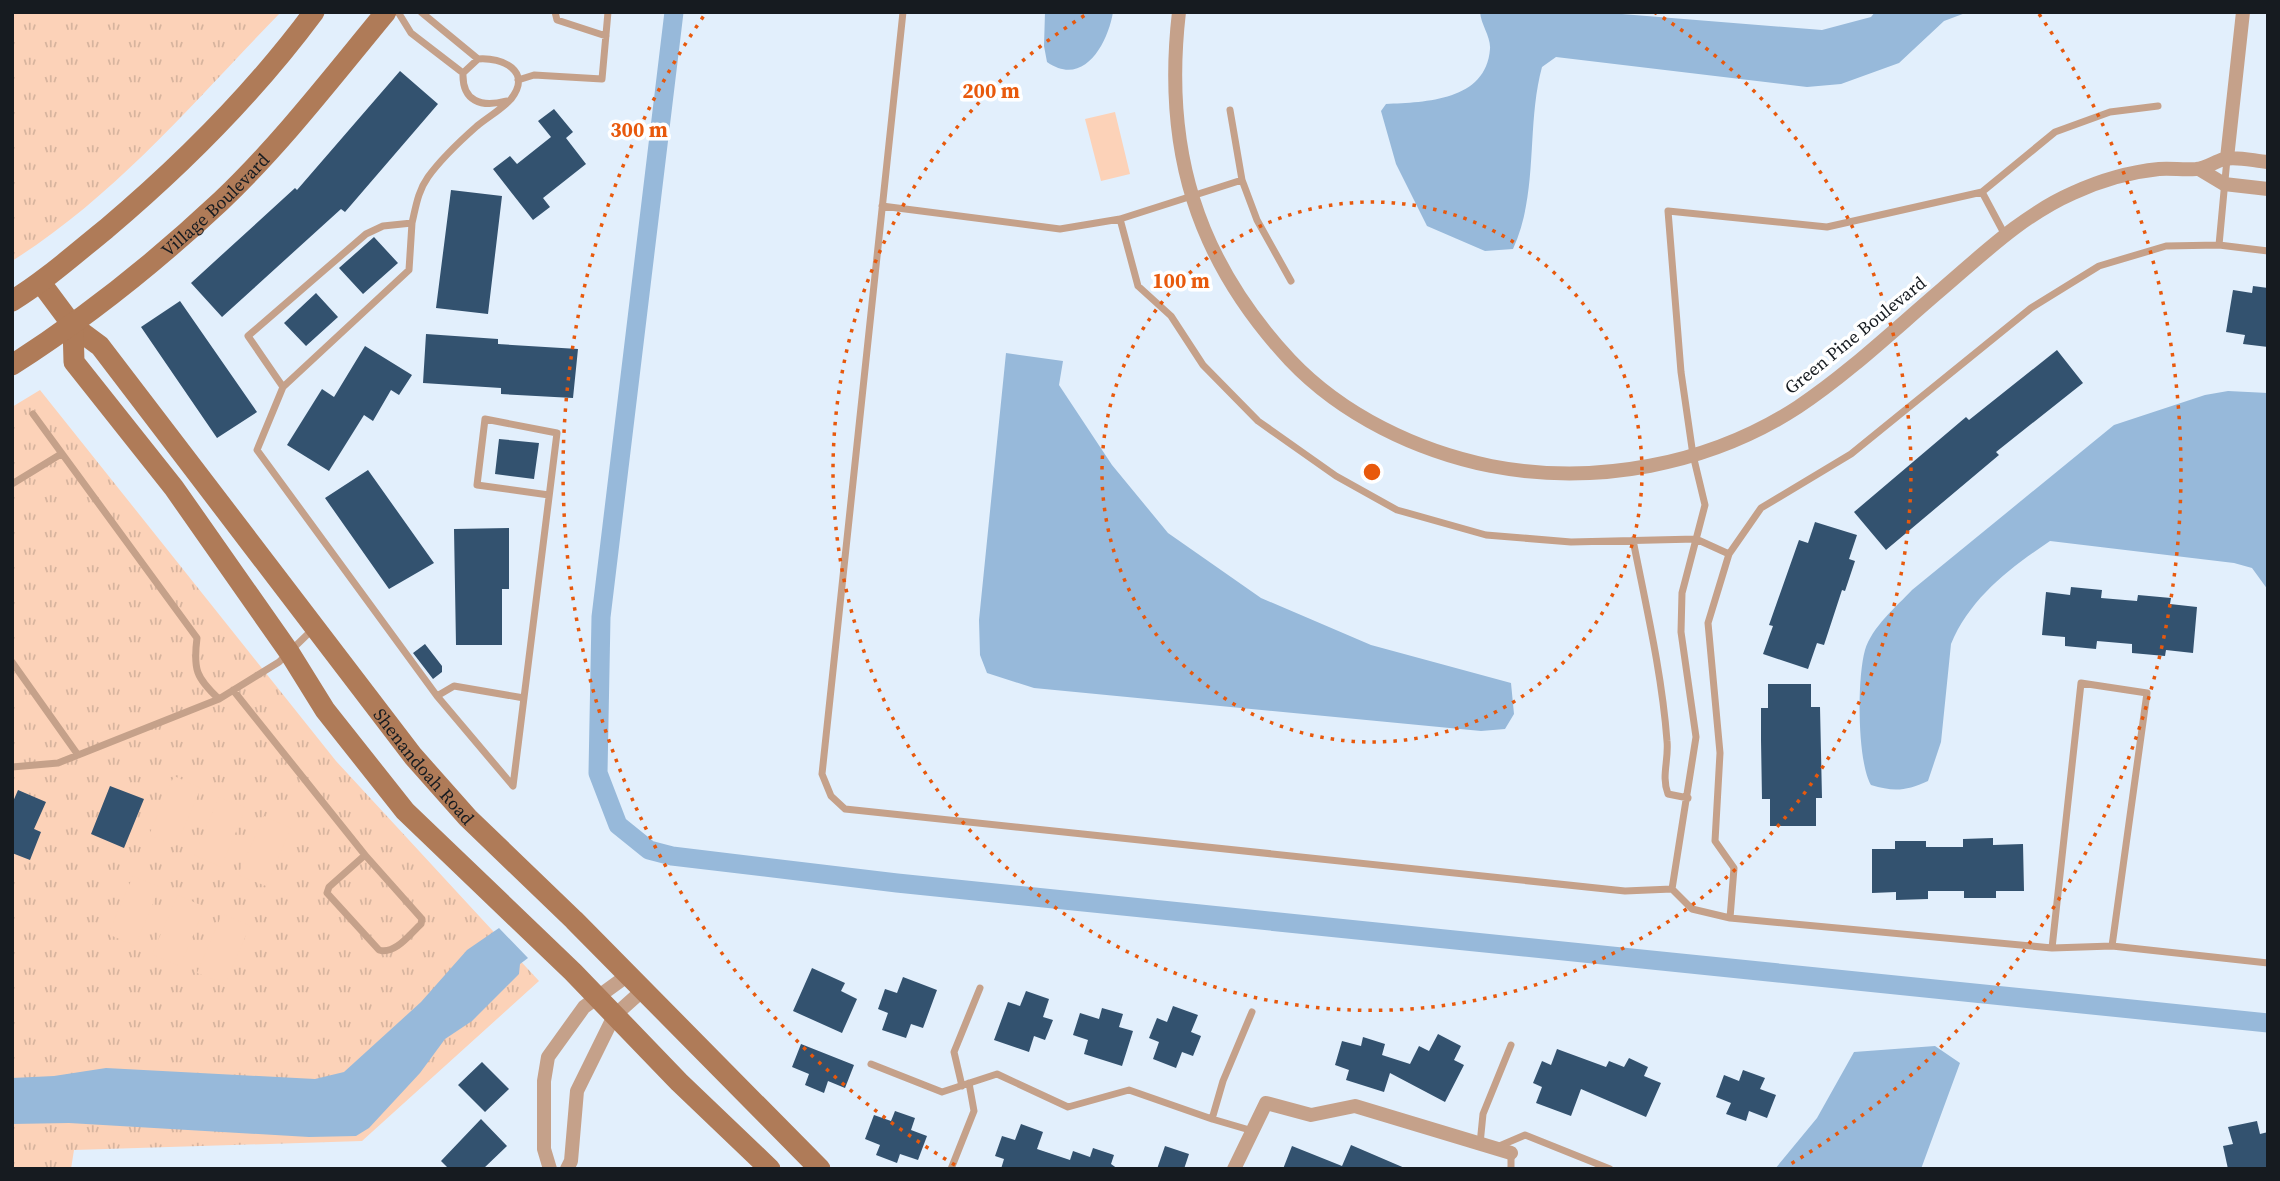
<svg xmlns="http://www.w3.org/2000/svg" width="2280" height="1181" font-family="'Source Serif 4',serif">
  <defs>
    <pattern id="grass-tufts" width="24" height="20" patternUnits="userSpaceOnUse" patternTransform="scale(1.75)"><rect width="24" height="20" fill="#fcd2b8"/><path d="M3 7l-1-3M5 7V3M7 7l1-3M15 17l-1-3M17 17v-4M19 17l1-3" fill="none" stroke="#d7b49e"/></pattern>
  </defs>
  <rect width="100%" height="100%" fill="#e2effc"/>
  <!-- grass -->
  <path fill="url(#grass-tufts)" d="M12 12H281C196 99 117 195 12 261Z
    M40 390 336 761 539 981 362 1141 74 1150 71 1169H12V407Z"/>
  <!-- garden -->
  <path fill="#fcd2b8" d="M1115 112 1130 174 1101 181 1085 119Z
    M174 776 201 788 176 846 149 835Z
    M219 797 246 808 221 867 194 855Z
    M264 816 291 828 266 886 238 875Z
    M133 876 160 887 135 946 108 934Z
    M178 895 205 907 180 966 152 954Z
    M222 914 250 926 225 984 197 973Z"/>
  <!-- water -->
  <path fill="#97b9da" d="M1045 12H1113C1108 43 1084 88 1047 62L1044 46Z
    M1480 12H1597L1822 30 1871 17 1875 12H1968L1944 21 1899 63 1841 84 1807 87 1556 57 1542 67C1526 126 1539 192 1513 249L1485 251 1427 226 1396 164 1381 111 1386 104C1426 102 1486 101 1490 49 1491 37 1481 25 1480 12Z
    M1006 353 1063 361 1059 385 1112 465 1168 533 1261 598 1371 645 1511 683 1514 714 1505 729 1481 731 1034 688 987 673 980 655 979 620Z
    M2228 391 2268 393V590L2252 568 2234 563 2050 541C2010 568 1970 598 1951 644L1941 742 1928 781C1906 791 1894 792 1871 785 1857 761 1857 678 1865 650 1872 627 1896 607 1912 590L2114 425 2205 395Z
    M499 928 528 958 520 964 519 974 472 1021 445 1039 420 1073 369 1128 356 1136 309 1137 69 1123 12 1124V1078L54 1076 106 1068 315 1079 344 1072 421 1002 467 950Z
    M1935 1046 1960 1063 1921 1169H1775L1817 1118 1854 1052Z"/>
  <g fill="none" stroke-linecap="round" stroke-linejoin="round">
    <!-- canal -->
    <path stroke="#97b9da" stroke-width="19" d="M674 12 601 617 598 773 618 825 649 850 672 856 897 883 2268 1023"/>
  </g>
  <!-- building -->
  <path fill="#33526f" d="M400 71 438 104 345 212 341 209 222 317 191 283 295 188 297 190Z
    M554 109 573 132 566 138 586 164 543 198 550 207 533 220 493 169 510 156 517 164 551 137 538 121Z
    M451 190 502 196 488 314 436 308Z
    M374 237 398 263 363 294 339 268Z
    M2253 286 2268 288V347L2243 344 2245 335 2226 332 2233 290 2252 293Z
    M316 293 338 317 306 346 284 323Z
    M180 301 257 412 217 438 141 327Z
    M426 334 498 339V344L578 349 573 398 501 394V388L423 383Z
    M365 346 412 375 399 395 391 390 373 421 364 415 329 471 287 445 322 389 334 397Z
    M2057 350 2083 383 1996 452 1999 455 1886 550 1854 512 1966 417 1969 420Z
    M499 439 539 443 534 479 495 474Z
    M368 470 434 563 389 589 325 498Z
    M1815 522 1857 535 1849 559 1855 561 1845 591 1842 590 1824 645 1817 643 1808 669 1763 654 1773 626 1769 625 1799 540 1808 543Z
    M509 528V589H502V645H456L454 529Z
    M2071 587 2102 590 2101 598 2137 601 2138 595 2171 598 2170 604 2197 607 2193 653 2166 650 2165 656 2132 653V644L2097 641 2096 649 2065 646V637L2042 635 2046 592 2070 595Z
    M425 644 442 666V672L433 679 413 653Z
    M1768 684H1811V707H1820L1822 798H1816V826H1770V799H1762L1761 740V708H1768Z
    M110 786 144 799 124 848 91 834Z
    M18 790 46 802 34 829 41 832 30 860 12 853V804Z
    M1993 838V845L2023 844 2024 891H1996V898H1964V891H1928V899L1896 900V892L1872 893V849H1895V841H1926V847H1963V839Z
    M812 968 845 983 841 991 857 999 842 1033 793 1011Z
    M903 977 937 990 923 1028 911 1024 906 1038 882 1030 888 1013 878 1009 885 989 897 993Z
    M1026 991 1049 999 1043 1017 1053 1020 1045 1040 1034 1036 1029 1052 994 1040 1008 1002 1020 1006Z
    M1173 1006 1198 1015 1191 1032 1201 1036 1193 1056 1182 1052 1176 1068 1153 1059 1159 1042 1149 1038 1157 1018 1167 1022Z
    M1102 1008 1123 1014 1119 1027 1133 1031 1122 1066 1084 1054 1088 1040 1073 1035 1080 1013 1099 1019Z
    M1438 1034 1461 1046 1454 1060 1464 1065 1445 1102 1390 1073 1384 1092 1346 1080 1349 1070 1335 1065 1342 1041 1361 1046 1363 1037 1385 1044 1382 1055 1410 1064 1419 1046 1429 1051Z
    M801 1044 854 1065 845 1088 828 1081 824 1093 805 1085 809 1074 792 1067Z
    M1557 1049 1606 1067 1609 1061 1624 1067 1629 1058 1648 1067 1644 1076 1661 1083 1646 1117 1581 1089 1571 1116 1536 1103 1542 1087 1533 1083 1542 1061 1551 1065Z
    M482 1062 509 1089 485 1112 458 1085Z
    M1743 1070 1765 1078 1760 1089 1776 1095 1767 1118 1749 1111 1746 1121 1726 1114 1731 1103 1716 1097 1724 1075 1739 1081Z
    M895 1111 915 1118 911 1130 927 1136 918 1160 900 1154 897 1163 876 1155 880 1145 865 1139 874 1115 891 1121Z
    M481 1119 507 1146 483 1169H449L441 1161Z
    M2257 1121 2260 1134 2268 1132V1169H2228L2223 1146 2233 1144 2228 1127Z
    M1021 1124 1043 1132 1037 1149 1070 1160 1073 1151 1090 1157 1093 1148 1114 1155 1111 1164 1118 1169H1001L1004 1159 995 1156 1002 1136 1015 1140Z
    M1351 1145 1407 1169H1283L1292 1146 1342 1166Z
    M1165 1146 1189 1154 1184 1169H1157Z"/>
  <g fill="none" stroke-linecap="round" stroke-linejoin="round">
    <!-- lane -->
    <path stroke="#c5a18a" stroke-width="7" d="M398 12 411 33 463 73
      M421 12 478 59
      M555 12 557 20 606 36
      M903 12 822 774 831 796 845 809 1625 891 1672 889 1696 737 1681 632 1682 593 1705 505 1693 455 1681 372 1668 211 1827 227 1982 192 2055 132 2110 112 2158 106
      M463 73 478 59C502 57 533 71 511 99 502 109 488 117 477 126 460 141 441 159 428 177 418 191 416 206 412 223L383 226 366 234 248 336 283 387 257 450 437 696 513 786 557 433 485 419 477 485 549 495
      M463 73C462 101 481 108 506 101
      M518 80 534 75 602 79 608 12
      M1230 110 1242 180 1257 220 1291 281
      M2227 159 2219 245 2268 251
      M1982 192 2005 235
      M882 206 1060 229 1120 219 1242 180
      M1120 219 1138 286 1171 316 1203 365 1258 421 1336 476 1397 510 1486 535 1571 542 1696 539 1729 554
      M283 387 409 270 412 223
      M33 414 197 638C193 669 196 678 219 699
      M12 484 61 454
      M1633 540C1646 606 1662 674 1667 741 1669 760 1661 776 1668 794L1688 798
      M12 662 78 755
      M233 690 365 855 329 887 327 893 379 950C395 955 410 934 421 924L422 919 365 855
      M437 696 454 686 524 698
      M12 767 58 763 219 699 279 662 312 630
      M1672 889 1692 909 1730 918 2052 948 2112 946 2268 963
      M1730 918 1734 868 1715 841 1720 753 1708 623 1729 554 1761 508 1851 454 2031 308 2099 266 2166 246 2219 245
      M2052 948 2081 683 2147 693 2112 946
      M1252 1012 1223 1081 1212 1119 1253 1131
      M871 1064 942 1092 997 1074 1068 1107 1129 1090 1212 1119
      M962 1086 954 1052 980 988
      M1480 1144 1483 1114 1511 1045
      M1497 1147 1525 1135 1610 1169
      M1511 1153V1169
      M951 1169 974 1111 969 1083"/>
    <!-- street -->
    <path stroke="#c5a18a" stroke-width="14" d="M1179 12C1163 149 1196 259 1290 360 1342 415 1417 451 1491 466 1595 486 1709 465 1798 407 1849 373 1895 329 1942 289 1983 254 2023 215 2073 193 2099 181 2129 172 2159 169 2171 168 2183 170 2196 169 2206 168 2214 162 2224 159 2237 156 2254 161 2268 162
      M2227 158 2243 12
      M2199 169 2224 184 2268 189
      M550 1169 544 1149V1081L548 1057 584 1007 628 975
      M567 1169 571 1161 577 1091 614 1016 643 990
      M1234 1169 1266 1103 1311 1115 1355 1106 1511 1153"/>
    <!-- secondary -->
    <g stroke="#af7b58" stroke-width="21">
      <path id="s1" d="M41 283 73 326 100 346 413 756 468 818 574 920 820 1169"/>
      <path d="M12 301C46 280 75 254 106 229 183 164 254 93 314 12"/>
      <path d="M73 326 74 362 174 488 289 652 325 710 405 811 573 972 679 1082 770 1169"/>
      <path id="s2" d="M12 365C87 317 157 261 221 201 281 144 333 76 386 12"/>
    </g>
  </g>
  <!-- distance rings -->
  <g fill="none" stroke="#e8590c" stroke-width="3.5" stroke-dasharray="3.5 7">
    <circle cx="1372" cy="472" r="270"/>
    <path d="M1654 12A539 539 0 1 1 1090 12"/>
    <path d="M955 1165A809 809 0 0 1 705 14M2039 14A809 809 0 0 1 1789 1165"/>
  </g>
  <g text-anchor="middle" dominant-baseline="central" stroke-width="7" stroke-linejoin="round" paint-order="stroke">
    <!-- street labels -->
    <g font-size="18" fill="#161b20" stroke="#fff">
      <text stroke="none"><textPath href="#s2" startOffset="259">Village Boulevard</textPath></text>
      <text transform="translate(1855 335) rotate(-39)">Green Pine Boulevard</text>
      <text stroke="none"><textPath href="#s1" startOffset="618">Shenandoah Road</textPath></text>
    </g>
  </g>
  <circle cx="1372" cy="472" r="10" fill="#e8590c" stroke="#fff" stroke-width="3.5"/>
  <g font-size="21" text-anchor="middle" font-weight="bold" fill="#e8590c" stroke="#fff" stroke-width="7" stroke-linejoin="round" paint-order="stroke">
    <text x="991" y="98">200 m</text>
    <text x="639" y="137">300 m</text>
    <text x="1181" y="288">100 m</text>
  </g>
  <!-- border -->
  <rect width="2280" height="1181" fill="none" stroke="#161b20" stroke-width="28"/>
</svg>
